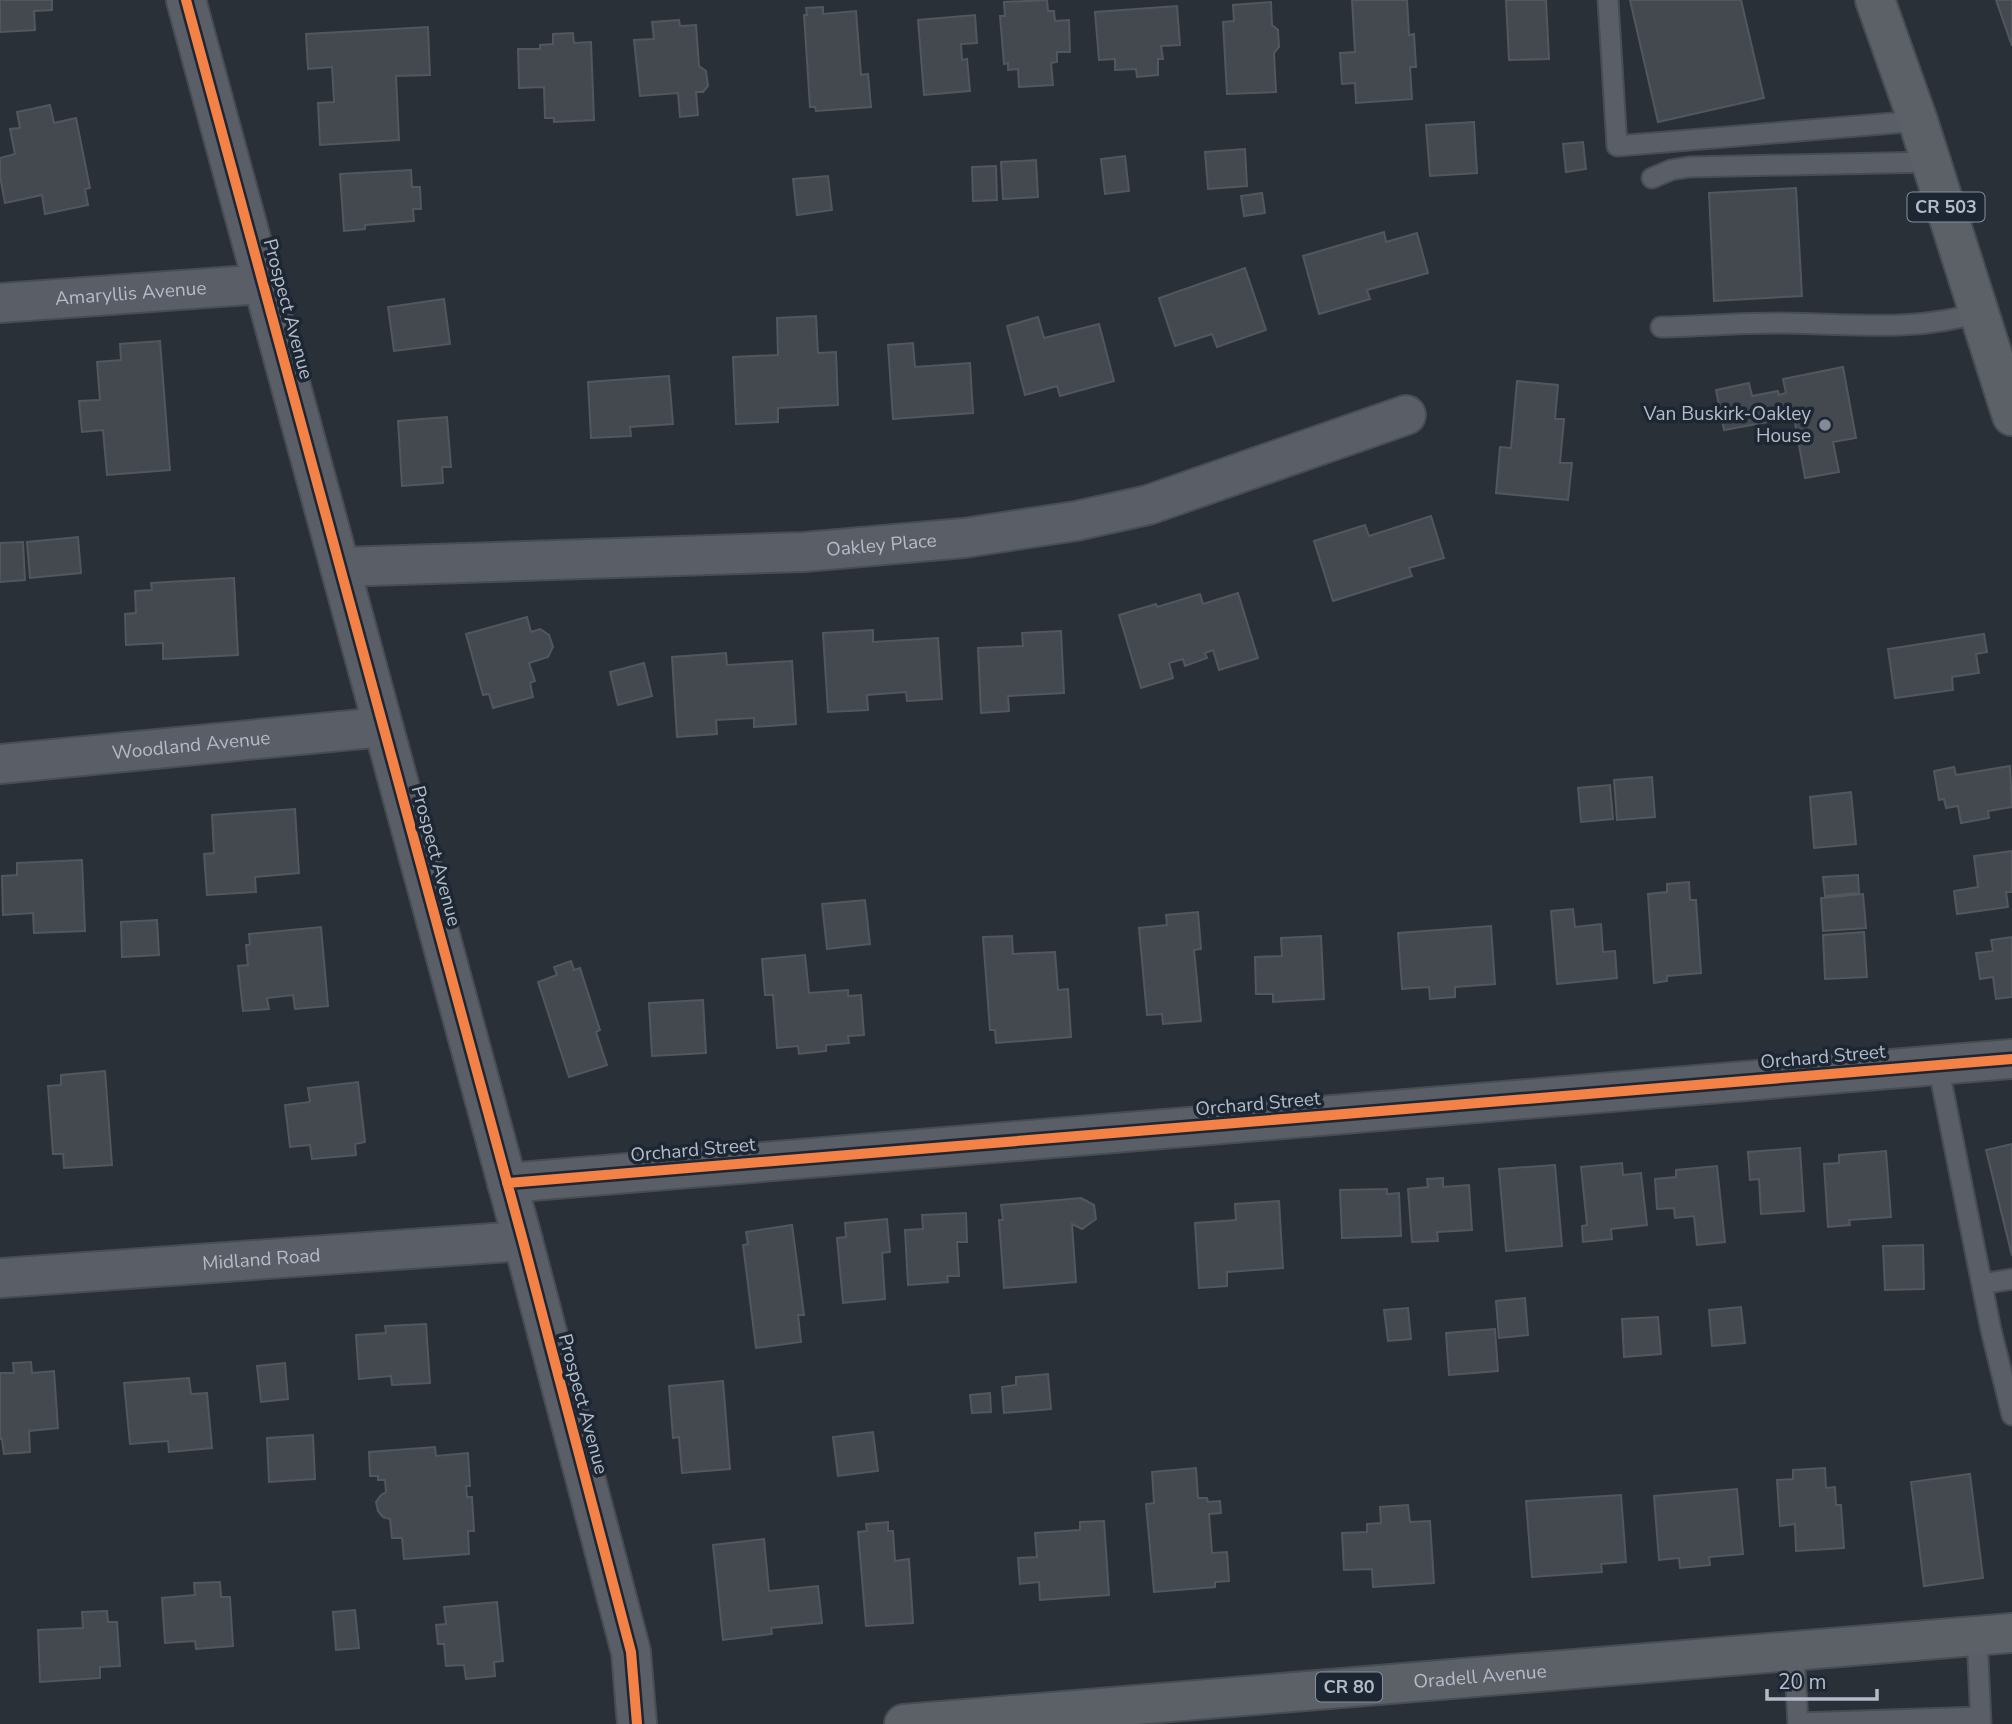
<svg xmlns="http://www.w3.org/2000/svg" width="2012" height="1724" font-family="'Nunito Sans',sans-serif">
  <rect width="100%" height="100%" fill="#2a3038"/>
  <!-- building -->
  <path fill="#444950" stroke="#52575f" stroke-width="2" d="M0 0H52V10L34 11 35 30 0 32Z
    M1047 0 1048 11H1054L1055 21 1069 20 1070 52H1057V62L1051 63 1053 85 1019 87 1018 69 1008 70V63L1004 64 1000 16H1005L1004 2Z
    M1352 0H1407L1409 35 1414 34 1416 67H1410L1412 99 1356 103 1355 83 1342 84 1340 53 1355 52Z
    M1506 0H1546L1549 59 1509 60Z
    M1630 0H1741L1764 98 1658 122Z
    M1996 0H2012V46Z
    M1271 2 1272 25 1278 30 1279 47 1274 53 1276 92 1227 94 1223 22 1234 21 1233 5Z
    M1177 6 1180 45 1161 46 1163 59H1158V75L1137 77 1136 69 1115 70V59L1099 60 1095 12Z
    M823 7V14L856 11 861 75 868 74 871 107 816 111 815 107H810L804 15H807L806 8Z
    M975 15 977 43 961 44 962 60 967 59 970 91 924 95 918 20Z
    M679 20 680 26 696 25 699 66 706 71 708 86 703 92H696L698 115 680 117 678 93 640 96 634 40 654 39 652 22Z
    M428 27 430 75 396 76 399 140 320 145 318 103 334 102 332 67 308 69 306 34Z
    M573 33 574 43 591 42 594 120 554 122V118H545L544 87 519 88 518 49H540V45L553 44V34Z
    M50 105 54 123 76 118 90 188 85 189 88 205 45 214 42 195 5 203 0 176V158L15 154 10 129 20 128 17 112Z
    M1474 122 1477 173 1430 176 1426 125Z
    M1583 142 1586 169 1566 172 1563 144Z
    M1245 149 1247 186 1208 189 1205 152Z
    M1125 156 1129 191 1105 194 1101 159Z
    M1036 160 1038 197 1003 199 1001 162Z
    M996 166 997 200 973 201 972 167Z
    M411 170 412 187H420L421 209H413L414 221 365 225V229L344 231 340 174Z
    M828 176 832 210 797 215 793 179Z
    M1796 188 1802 296 1714 301 1709 193Z
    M1262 193 1265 213 1244 216 1241 196Z
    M1384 232 1386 242 1417 233 1428 273 1367 290 1370 299 1319 314 1303 256Z
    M1245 268 1266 330 1217 347 1212 334 1175 346 1159 298Z
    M444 299 450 344 394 351 388 307Z
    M816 316 818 353 836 352 838 405 778 408V422L736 424 733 357 778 355 777 318Z
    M1038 317 1044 338 1099 324 1114 381 1060 396 1057 386 1025 395 1007 326Z
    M160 341 170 470 107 475 103 430 82 432 79 401 100 400 97 362 121 360 120 344Z
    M913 343 915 367 970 363 973 413 893 419 888 345Z
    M1843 367 1856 438 1833 442 1839 472 1805 478 1793 412 1778 415 1779 420 1724 430 1716 390 1749 383 1752 396 1778 391 1779 395 1786 393 1783 379Z
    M669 376 673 424 630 427 631 436 591 438 588 382Z
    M1517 381 1558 385 1555 419H1564L1560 463H1572L1568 500 1496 493 1500 447 1511 448Z
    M447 417 451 467H442L443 483 402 486 398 421Z
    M1431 516 1444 558 1409 568 1412 576 1333 601 1314 541 1365 525 1369 536Z
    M78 537 81 573 30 578 27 542Z
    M23 542 25 580 0 582V543Z
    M234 578 238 655 163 659V643L126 645 125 614 136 613 135 591 152 590 151 583Z
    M1238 593 1258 658 1219 670 1213 650 1205 653 1207 658 1185 666 1183 659 1169 663 1173 678 1141 688 1119 615 1156 604 1157 607 1200 594 1203 604Z
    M527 617 531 632 540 629 549 635 553 647 548 657 529 663 535 681 530 683 533 697 493 708 489 694 483 695 466 634Z
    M873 630V642L938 638 942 699 907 701 906 692 867 695 868 710 828 712 823 633Z
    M1061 631 1064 693 1008 696 1009 711 981 713 978 648 1023 646 1022 633Z
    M1984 634 1987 652 1976 654 1979 673 1952 677 1953 690 1895 698 1888 649Z
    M726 653 727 665 792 661 796 724 754 727V718L716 720 717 734 677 737 672 657Z
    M644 663 652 696 618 705 610 672Z
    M2010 766 2012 807 1988 811 1989 818 1961 823 1958 806 1946 808 1944 799 1939 800 1934 771 1954 767 1956 775Z
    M1652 777 1655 817 1617 820 1614 780Z
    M1610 785 1613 819 1581 822 1578 788Z
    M1851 792 1856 844 1814 848 1810 797Z
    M295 809 299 873 255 877 256 892 207 895 204 854 214 853 212 815Z
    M2012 851V892H2006L2008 907 1957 914 1954 891 1978 887 1974 856Z
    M82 860 85 931 34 933 33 913 3 915 2 876 17 875V863Z
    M1858 875 1859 893 1825 896 1823 877Z
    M1689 882 1690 900H1696L1701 973 1667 976V981L1654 983 1648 894 1667 892V884Z
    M1863 894 1866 928 1823 931 1821 898Z
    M865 900 870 944 827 949 822 904Z
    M1573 909 1575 927 1601 924 1603 952 1615 951 1617 978 1557 984 1551 911Z
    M1198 912 1201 949 1194 950 1201 1021 1163 1024 1162 1014 1147 1015 1139 928 1167 925 1166 915Z
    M157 920 159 955 122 957 121 922Z
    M1491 926 1495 984 1455 987V997L1430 999 1429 987 1402 989 1398 933Z
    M321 927 328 1006 295 1009 293 995 267 998 269 1009 243 1011 238 966 248 965 246 945H250L249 934Z
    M1864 932 1867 977 1825 979 1823 935Z
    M1012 936 1013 954 1055 952 1058 990 1068 989 1071 1037 996 1043 995 1030H990L983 937Z
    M1321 936 1324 999 1273 1002V994H1256L1255 957 1282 956 1281 938Z
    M2012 937V997L1996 999 1993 977 1980 979 1976 953 1993 951 1991 940Z
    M805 955 809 993 848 990V996L861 995 864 1035 848 1036 849 1043 826 1045V1051L799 1054 798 1046 777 1048 773 995H765L762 959Z
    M571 961 574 970 580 968 600 1030 596 1032 607 1065 569 1077 538 982 557 975 554 967Z
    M703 1000 706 1053 652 1056 649 1003Z
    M105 1071 112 1165 64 1168 63 1154H53L48 1086 61 1085V1075Z
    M358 1082 365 1142 355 1144 356 1155 312 1159 310 1145 290 1147 285 1105 310 1102 308 1088Z
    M2012 1144V1256L1986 1150Z
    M1800 1148 1804 1211 1761 1214 1759 1179 1750 1180 1748 1152Z
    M1886 1151 1891 1217 1849 1220 1850 1225 1828 1227 1824 1164 1839 1163V1155Z
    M1622 1163 1623 1175 1641 1173 1647 1225 1611 1229 1612 1239 1583 1242 1582 1226 1587 1225 1581 1167Z
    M1555 1165 1562 1246 1506 1251 1499 1169Z
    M1717 1166 1725 1242 1697 1245 1694 1216 1675 1218 1674 1208 1657 1209 1655 1179 1676 1177V1170Z
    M1443 1178V1187L1469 1185 1472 1230 1437 1232 1438 1241 1412 1242 1408 1189 1428 1187 1427 1179Z
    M1387 1189V1194L1399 1193 1401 1236 1342 1238 1340 1190Z
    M1081 1198 1094 1205 1096 1219 1082 1229 1072 1224 1076 1282 1004 1288 999 1220H1003L1001 1205Z
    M1279 1201 1283 1268 1227 1272V1286L1199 1288 1195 1223 1236 1220 1235 1204Z
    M966 1213 967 1242H957L959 1276H947L948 1282 908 1285 905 1230 923 1229 922 1215Z
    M887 1219 890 1252 882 1253 885 1299 843 1303 837 1238 846 1237 845 1223Z
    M792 1225 804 1315H798L801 1342 756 1348 743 1245 748 1244 746 1232Z
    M1923 1245 1924 1289 1885 1290 1883 1246Z
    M1525 1298 1528 1335 1499 1338 1496 1301Z
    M1741 1307 1745 1343 1712 1346 1709 1310Z
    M1408 1308 1411 1339 1388 1341 1384 1310Z
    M1658 1317 1661 1354 1624 1357 1622 1319Z
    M426 1324 430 1383 392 1385 391 1376 359 1379 356 1335 386 1333 385 1326Z
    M1495 1329 1498 1371 1449 1375 1446 1333Z
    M31 1362 32 1373 54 1371 58 1428 29 1431 30 1452 4 1454 2 1439H0V1373H14L13 1363Z
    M285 1363 288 1399 261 1402 257 1366Z
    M1048 1374 1051 1409 1004 1413 1002 1387 1016 1385V1377Z
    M189 1378 191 1394 207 1393 212 1448 169 1452 168 1441 130 1444 124 1383Z
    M723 1381 730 1469 682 1473 679 1437 673 1438 669 1386Z
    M990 1393 991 1412 972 1413 970 1395Z
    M873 1432 878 1471 838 1476 833 1437Z
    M313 1435 315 1479 269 1482 267 1438Z
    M435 1447 436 1456 468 1453 470 1486H466L467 1497H472L474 1531H468L469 1554 404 1559 402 1538H392L390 1519 383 1517 378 1511 376 1502 381 1495 386 1492 385 1480H378V1476H370L369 1452Z
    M1196 1468 1198 1498H1207L1208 1502 1220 1501 1221 1513 1209 1514 1212 1553 1227 1552 1229 1581 1215 1582V1587L1154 1592 1146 1504 1154 1503 1152 1472Z
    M1825 1468 1826 1488 1835 1487 1836 1505H1841L1844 1548 1796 1551 1795 1524 1780 1526 1777 1480 1793 1479V1470Z
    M1970 1474 1983 1578 1924 1586 1911 1482Z
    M1737 1489 1743 1554 1709 1557 1710 1565 1680 1568 1679 1558 1659 1560 1654 1496Z
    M1621 1495 1626 1562 1601 1564 1602 1572 1532 1577 1526 1501Z
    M1408 1505 1410 1522 1430 1521 1434 1583 1373 1587 1372 1569 1344 1570 1342 1533 1367 1532V1524L1381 1523 1380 1507Z
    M1104 1521 1109 1595 1040 1600 1039 1582 1020 1584 1018 1558 1037 1557 1035 1533 1080 1530V1522Z
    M888 1522V1531H893L895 1561 909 1559 913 1623 866 1626 858 1532 867 1531 866 1524Z
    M764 1539 769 1591 818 1586 822 1623 771 1628 772 1634 723 1640 713 1545Z
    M220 1582 221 1597H230L233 1646 196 1649 195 1641 165 1643 162 1598 195 1595 194 1583Z
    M497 1602 503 1661 494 1662 495 1676 466 1679 464 1665 446 1666 444 1644H438L436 1625 446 1624 444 1607Z
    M355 1610 359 1648 336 1650 333 1612Z
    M107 1611 108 1622H117L120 1666 100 1667V1678L40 1682 38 1630 83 1628 82 1612Z"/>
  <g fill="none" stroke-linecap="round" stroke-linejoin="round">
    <defs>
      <path id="lane" d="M1608 0 1617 146 1918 121
        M1652 178 1671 170 1689 167 1931 162
        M1661 327C1700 326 1739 323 1778 323 1846 323 1915 333 1980 312
        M1938 1065 1991 1330 2012 1415
        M1982 1284 2012 1279
        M1977 1636 1981 1724
        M1794 1650 1798 1723 1980 1717"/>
      <g id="street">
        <path d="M186 0 523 1241 631 1652 637 1724"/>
        <path id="s1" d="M0 303 263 284"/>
        <path id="s2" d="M340 567 804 552 964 538 1076 521 1148 505 1406 415"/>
        <path id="s3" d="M0 764 383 727"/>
        <path d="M507 1183 2012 1059"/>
        <path id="s4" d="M0 1278 523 1241"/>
      </g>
      <g id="primary">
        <path d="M1875 0 1918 121 2012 416"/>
        <path id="s5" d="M904 1724 2012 1633"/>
      </g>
    </defs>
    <!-- lane casing -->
    <use href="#lane" stroke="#484c53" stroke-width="23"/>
    <!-- street casing -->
    <use href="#street" stroke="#484c53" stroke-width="42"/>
    <!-- primary casing -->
    <use href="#primary" stroke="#484c55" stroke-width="42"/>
    <!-- lane -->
    <use href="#lane" stroke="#5a5e66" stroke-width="19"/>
    <!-- street -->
    <use href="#street" stroke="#5a5e66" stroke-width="38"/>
    <!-- primary -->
    <use href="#primary" stroke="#5c6168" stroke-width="38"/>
    <defs>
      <path id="cycleway" d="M186 0 523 1241 631 1652 637 1724
        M507 1183 2012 1059"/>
    </defs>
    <!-- cycleway casing -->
    <use href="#cycleway" stroke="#1d2633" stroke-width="15"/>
    <!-- cycleway -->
    <use href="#cycleway" stroke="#f48246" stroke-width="10"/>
  </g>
  <!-- markers -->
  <circle fill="#848b96" stroke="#1d2633" stroke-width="2.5" cx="1825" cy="425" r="7"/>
  <g text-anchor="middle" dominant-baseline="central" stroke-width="7" stroke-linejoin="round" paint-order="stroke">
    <!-- shield labels -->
    <g fill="#1d2633" stroke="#878f9c" stroke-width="2">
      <rect x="1907.5" y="192.5" width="77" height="29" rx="5"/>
      <rect x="1316" y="1672.5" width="66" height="29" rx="5"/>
    </g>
    <g font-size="18" font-weight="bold" fill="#b4bcc9">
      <text x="1946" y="207">CR 503</text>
      <text x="1349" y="1687">CR 80</text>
    </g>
    <!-- street labels -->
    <g font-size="19" fill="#b4bcc9" stroke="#1d2633">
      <text stroke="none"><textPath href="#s1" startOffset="131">Amaryllis Avenue</textPath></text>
      <text transform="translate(288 309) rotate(75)">Prospect Avenue</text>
      <text stroke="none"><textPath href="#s2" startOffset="542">Oakley Place</textPath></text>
      <text stroke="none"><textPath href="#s3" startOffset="192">Woodland Avenue</textPath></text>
      <text transform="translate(436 856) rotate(75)">Prospect Avenue</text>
      <text transform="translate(1823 1057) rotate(-5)">Orchard Street</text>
      <text transform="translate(1258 1104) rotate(-5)">Orchard Street</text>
      <text transform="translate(693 1150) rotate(-5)">Orchard Street</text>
      <text stroke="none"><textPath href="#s4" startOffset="262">Midland Road</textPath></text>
      <text transform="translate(583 1404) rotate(75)">Prospect Avenue</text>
      <text stroke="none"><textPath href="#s5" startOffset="578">Oradell Avenue</textPath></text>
    </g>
    <!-- poi labels -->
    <g font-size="19" fill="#b4bcc9" stroke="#1d2633" text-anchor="end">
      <text x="1811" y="414">Van Buskirk-Oakley<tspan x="1811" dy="22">House</tspan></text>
    </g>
  </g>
  <!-- scale -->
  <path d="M1767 1689v10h110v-10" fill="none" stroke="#b4bcc9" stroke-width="3.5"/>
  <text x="1778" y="1689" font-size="21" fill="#b4bcc9" stroke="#1d2633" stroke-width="5" paint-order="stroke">20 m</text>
</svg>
